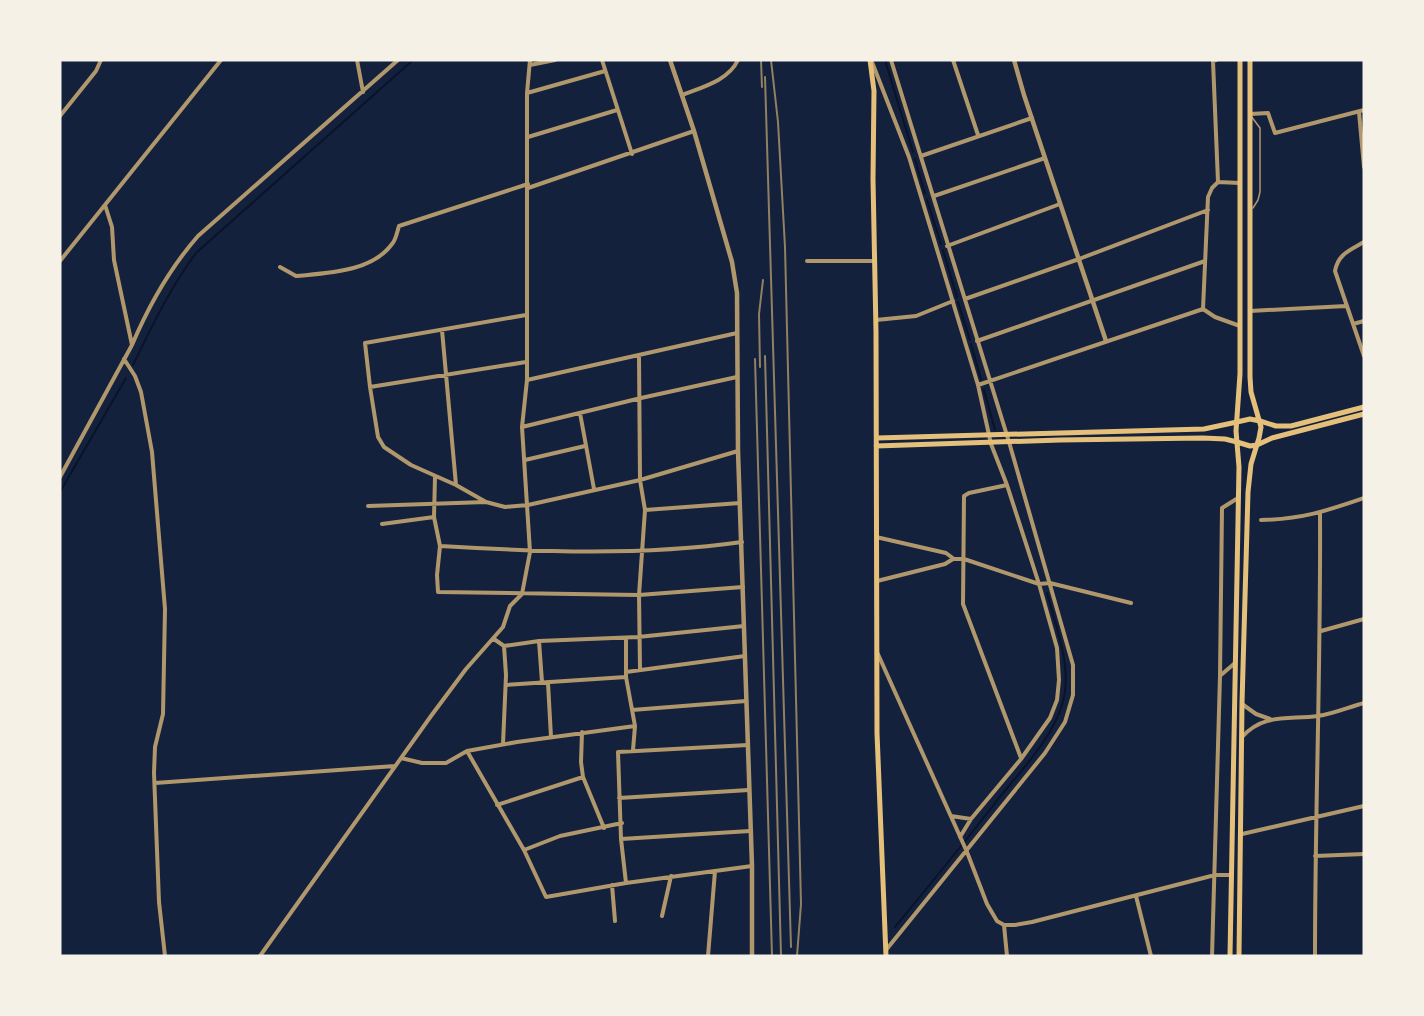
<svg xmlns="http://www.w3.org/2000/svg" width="1424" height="1016" font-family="Manrope,sans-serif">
  <rect width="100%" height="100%" fill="#14213d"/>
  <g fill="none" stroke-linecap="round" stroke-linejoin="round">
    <!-- stream -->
    <path stroke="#0b132b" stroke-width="2" d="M885 60 913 152
      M915 159 925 194
      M927 200 941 244
      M943 250 957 297
      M958 302 970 340
      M971 344 981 379
      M133 365C152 326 170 288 196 253L413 60
      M984 390 995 430
      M60 492 126 378
      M895 927C929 886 963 844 996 802 1020 771 1060 732 1065 691 1069 658 1055 624 1047 593"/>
    <!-- service -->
    <path stroke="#b1986c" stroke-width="1.5" d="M1251 116 1260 128V192L1258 200 1253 208"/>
    <!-- minor -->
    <path stroke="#b1986c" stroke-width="4" d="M357 60 363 92
      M602 60 632 154
      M953 60 978 135
      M1216 60 1213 61 1218 182
      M872 62 909 157 978 385 991 444 1007 485 1039 584 1057 648 1059 680 1057 700 1050 718 1021 759 971 819 960 837
      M530 65 555 60
      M527 93 605 71
      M682 95C702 87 728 81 738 60
      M1359 112 1364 167
      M1250 114 1268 113 1275 133 1364 110
      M60 116 96 71 101 60
      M528 137 617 110
      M921 156 1032 118
      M528 188 694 131
      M934 196 1045 158
      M1364 242C1350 250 1338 254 1335 271L1364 356
      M947 246 1060 204
      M60 261 221 60
      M807 261H874
      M280 267 296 276C327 273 372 272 392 244 396 240 397 232 399 226L528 184
      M965 299 1079 259 1208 210
      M1203 309 1208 197 1212 188 1218 182 1240 183
      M1203 309 1215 317 1240 326
      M1250 311 1346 306
      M526 315 365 343 370 387 378 437 384 447 411 465 456 485 486 502 505 507 528 505 640 480 738 451
      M876 320 916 316 953 301
      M1353 324 1364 321
      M442 330 456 485
      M977 341 1205 261
      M132 345C149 305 170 268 198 236L398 60
      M639 356 640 480 645 510 639 595 640 669
      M124 359 135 376 141 392 152 452 165 609 163 714 155 747 154 773 159 902 165 956
      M527 380 737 333
      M978 385 1203 309
      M370 387 526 362
      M580 413 594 489
      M522 427 641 398 737 377
      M525 460 585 446
      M60 477 132 345 114 260 112 227 105 205
      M435 477 434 517 440 546 437 575 438 592 639 595 743 587
      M1007 485 969 493 964 496 963 604 1021 758
      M368 506 486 502
      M645 510 740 503
      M1261 520C1303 519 1326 511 1364 498
      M382 524 434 517
      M876 537 946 553 954 559H964L1039 584 1050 583 1131 603
      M440 546C541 552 642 556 742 542
      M877 581 945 564 953 559
      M1321 631 1364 619
      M626 638V677L635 726 633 750
      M494 639 504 646 539 641 638 637 744 626
      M539 641 542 682
      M877 652 967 852 987 904 997 921 1004 925H1015L1032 922 1215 875H1232
      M626 672 745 656
      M1221 675 1235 663
      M548 683 551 737
      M506 685 626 677
      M1242 704 1256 714 1270 719
      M632 710 746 701
      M582 732 581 762 583 777 604 828
      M1242 737C1264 713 1288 720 1318 716 1333 714 1349 707 1364 703
      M503 744 506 675 504 646
      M467 751 524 850 546 897 626 883 752 866
      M401 758 422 763H446L467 751 517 742 635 726
      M155 783 395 766
      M619 798 749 790
      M497 805 583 777
      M951 816 971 819
      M1242 834 1364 806
      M621 839 750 831
      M524 850 560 836 622 823
      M1315 856 1364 854
      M626 883 621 839 618 752 748 745
      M612 885 615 921
      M1136 896 1151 956
      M662 916 671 876
      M1004 925 1007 956
      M886 950 1045 753 1065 722 1073 695V665L1009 442 891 60
      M260 956 431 716 466 669 503 627 510 606 522 594 530 552 522 427 527 380V93L530 60
      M708 956 715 871
      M1212 956 1220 676 1222 508 1238 498
      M1315 956C1315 808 1321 661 1320 513"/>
    <!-- tertiary -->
    <path stroke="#b1986c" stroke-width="4.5" d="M670 60 694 131 732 262 737 293 738 451 752 866V956
      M1014 60 1024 95 1106 341"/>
    <!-- secondary -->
    <path stroke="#e5c07b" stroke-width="5" d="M870 60 874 91 873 179 876 332 877 733 886 956
      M1260 421 1276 426H1291L1364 407
      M877 438 1204 429 1237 422
      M1257 445 1272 438 1364 414
      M876 446 1060 440 1203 438 1225 439 1237 442"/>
    <!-- primary -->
    <path stroke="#e5c07b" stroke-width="5" d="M1237 422 1250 419 1260 421
      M1237 442 1250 446 1257 445
      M1230 956 1239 467 1236 431 1240 374V60
      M1239 956 1242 703 1248 492 1251 464 1259 438 1261 427 1251 392 1250 377V60"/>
    <!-- rail -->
    <path stroke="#918062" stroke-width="2" d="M761 60 762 87
      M771 60 778 122 785 247 801 904 797 956
      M765 77 791 947
      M765 356 781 956
      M755 359 772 956
      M760 367 759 314 763 280"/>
  </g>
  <!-- border -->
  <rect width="1424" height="1016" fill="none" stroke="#f6f1e7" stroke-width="123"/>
</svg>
